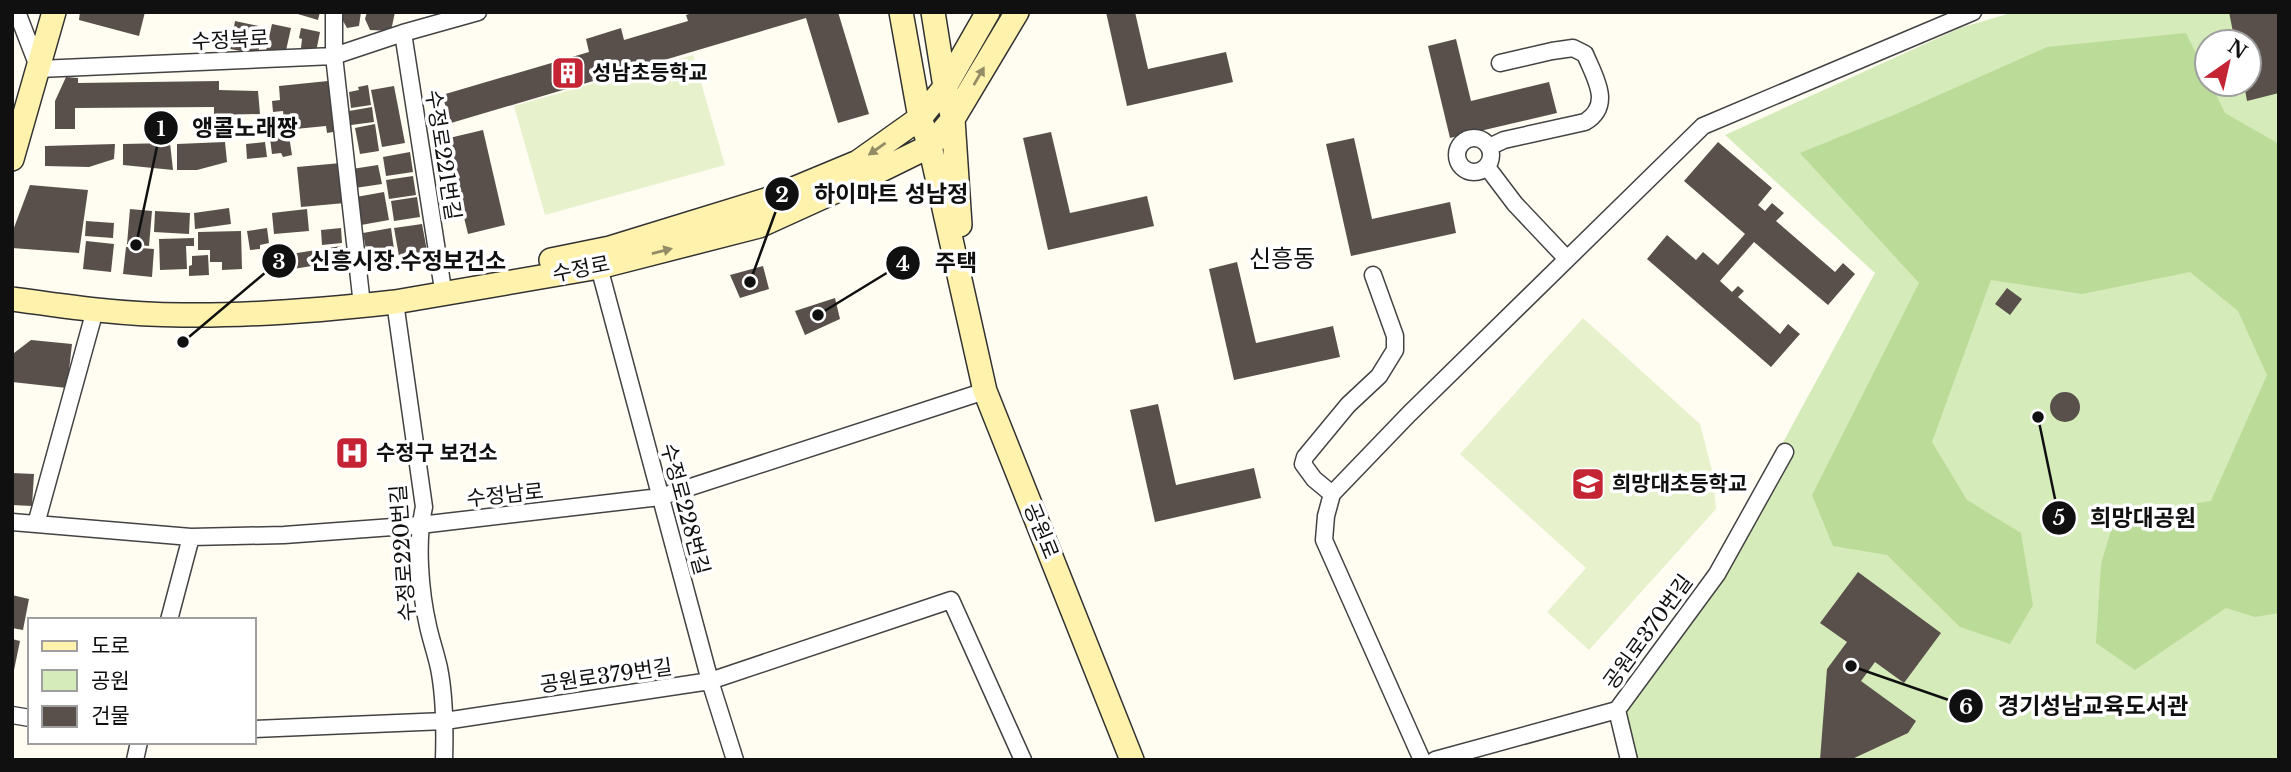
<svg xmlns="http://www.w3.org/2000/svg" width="2291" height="772" font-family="'Libre Baskerville','Noto Sans KR',serif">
  <rect width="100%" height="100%" fill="#fffcf2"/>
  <!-- green -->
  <path fill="#d6ebba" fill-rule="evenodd" d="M2014 12H2279V760H1632L1621 716 1718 562 1875 273 1725 135 1960 28ZM2207 42H2249V84H2207Z"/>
  <!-- forest -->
  <path fill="#bbdc99" d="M2186 33 2207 76V84H2211L2225 113 2279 144V613L2255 617 2226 608 2135 670 2096 643 2101 564 2113 524 2156 510 2211 501 2267 375 2238 311 2190 272 2082 294 1991 280 1932 442 1967 500 2021 533 2033 605 2010 644 1960 627 1887 555 1833 546 1812 495 1919 283 1800 153 1896 114 2047 47Z"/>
  <!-- pitch -->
  <path fill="#e7f2cc" d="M693 55 725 165 545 215 514 106Z
    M1583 318 1700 424 1712 470 1716 509 1589 650 1547 612 1586 568 1460 454Z"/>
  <!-- building -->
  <path fill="#59504c" d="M80 12H145L139 36 79 20Z
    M291 12H320L318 20Z
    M338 12H361L359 26 347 28Z
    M367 12H395L391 31 370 30 365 19Z
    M695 12H708V14L715 12H838L869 114 838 123 806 18 451 123 442 95 589 52 586 39 621 28 624 40 688 21 686 15Z
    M1106 12H1135L1148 69 1226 52 1233 82 1127 106Z
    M2229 12H2279V93L2247 101 2244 84H2249V42H2235Z
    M235 21 263 27 258 54 230 49Z
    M272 24 291 28 285 55 266 51Z
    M301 28 320 32 316 52 301 48 302 39 299 38Z
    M1456 39 1471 101 1549 82 1557 113 1450 138 1428 46Z
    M66 77 78 78V83L219 81V90L258 91 260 114 214 115V107L75 108V129H55V101Z
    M328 81V86L334 85 339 131 327 133 326 126 285 130 283 111 273 112 272 101 280 100 279 86Z
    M368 85 371 105 351 108 349 92 359 90 358 87Z
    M394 86 405 143 382 147 371 90Z
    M372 107 374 122 351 125 349 111Z
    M375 124 379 151 360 154 355 128Z
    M483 130 505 225 468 234 445 139Z
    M1051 132 1070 213 1147 196 1154 226 1048 250 1023 138Z
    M289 136 292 155 283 157 281 153 272 154 270 138Z
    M1354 138 1372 219 1450 202 1456 233 1351 256 1326 144Z
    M225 142 227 162 197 170H177V144Z
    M265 142 267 157 247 159 246 144Z
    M1718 142 1772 188 1758 205 1765 211 1772 203 1784 213 1776 221 1835 272 1843 263 1855 274 1828 305 1754 242 1720 281 1732 292 1738 286 1744 291 1738 297 1780 334 1788 324 1800 334 1771 367 1647 259 1667 235 1696 260 1703 252 1718 265 1745 234 1684 181Z
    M170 143 173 170 123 165V144Z
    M115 144 114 159 89 167 45 166V146Z
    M410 152 413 172 386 176 383 157Z
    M341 163 345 203 301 207 297 167Z
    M378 165 382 184 355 188 352 169Z
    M413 176 416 195 389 199 386 180Z
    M30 185 88 190 79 253 12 248V233Z
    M384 192 389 220 361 225 356 197Z
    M417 197 420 217 394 221 391 201Z
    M229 208 231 224 195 229 194 213Z
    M130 209 152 211 149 246 127 244Z
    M307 209 309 231 274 234 272 213Z
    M155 211 190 213 189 234 154 232Z
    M86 221 114 223 113 238 85 236Z
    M422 224 427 251 399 256 394 228Z
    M267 228 269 243 260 245V249L250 250 247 231Z
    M341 228 342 243 322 245 321 230Z
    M391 228 395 256 368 260 363 233Z
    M241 231 242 269 222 270V262H210V250H198V232Z
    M194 238V246H186L187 269 160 270 159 239Z
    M86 241 114 244 111 272 83 269Z
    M341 246 343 261 268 273 266 258Z
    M126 247 154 249 152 277 123 274Z
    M208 255 209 275 189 276V266L192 265V256Z
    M1237 262 1256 343 1333 326 1340 357 1234 380 1209 269Z
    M763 266 769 289 740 298 730 275Z
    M2007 288 2022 299 2010 315 1995 304Z
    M835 298 840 319 805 335 795 311Z
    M31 340 72 344 67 388 12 382 14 353Z
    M2050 407a15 15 0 1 1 30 0a15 15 0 1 1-30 0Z
    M1158 404 1176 485 1254 468 1261 498 1155 522 1130 410Z
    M12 473 34 474 32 506 12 505Z
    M1858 572 1941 633 1904 683 1875 662 1861 681 1916 721 1908 733 1850 760H1820L1827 669 1847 642 1820 623Z
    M12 595 29 599 23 630 12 628Z
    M12 639 20 641 13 675H12Z"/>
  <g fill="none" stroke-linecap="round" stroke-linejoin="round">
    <defs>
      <path id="minor" d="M17 12 39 69 334 56 403 33 478 12
        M334 12V56L361 296
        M403 33 442 283
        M1457 155a17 17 0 1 1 34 0a17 17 0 1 1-34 0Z
        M1489 147 1504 140 1585 122C1613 105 1595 78 1585 54L1573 48 1552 51 1500 63
        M1487 167 1515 204 1567 259
        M599 267 710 681 735 760
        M395 302 424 507C416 541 420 591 428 626 431 640 436 654 439 668 445 698 445 729 444 760
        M1332 494 1314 479 1303 464 1305 457 1348 405 1379 376 1395 350V336L1373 275
        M12 522 191 537 284 535 420 525 660 497 985 391
        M36 524 95 310
        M169 620 191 537
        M1617 710 1629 760
        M12 715 30 718
        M254 729 445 721 710 681 951 600 1023 760
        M135 760 139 742
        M1422 760 1324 540 1326 516 1332 494 1409 414 1703 126 1973 12
        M1435 760 1617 710 1717 574 1785 452"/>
      <path id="secondary" d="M901 12 920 118 930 146 985 391 1132 760
        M933 12 945 87 953 119 960 225
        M12 159 54 12
        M551 260 610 248 769 199 858 162 920 118 945 87 988 12
        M12 299C69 307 125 315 182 315 253 316 324 310 395 302L599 267 759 226 869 176 930 146 953 119 1017 12"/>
    </defs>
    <!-- minor casing -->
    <use href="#minor" stroke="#434343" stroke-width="19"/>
    <!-- secondary casing -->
    <use href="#secondary" stroke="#323232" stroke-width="26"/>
    <!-- minor -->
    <use href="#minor" stroke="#fff" stroke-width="16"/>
    <!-- secondary -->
    <use href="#secondary" stroke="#fff2ad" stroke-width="23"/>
  </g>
  <!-- one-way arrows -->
  <defs><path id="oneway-solid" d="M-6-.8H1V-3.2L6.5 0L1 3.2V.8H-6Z" transform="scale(1.75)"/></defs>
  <g fill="#938c66">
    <use href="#oneway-solid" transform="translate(979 76) rotate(-60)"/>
    <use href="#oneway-solid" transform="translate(877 149) rotate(145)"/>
    <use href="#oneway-solid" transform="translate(662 251) rotate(-14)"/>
  </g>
  <!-- icons -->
  <defs>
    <symbol id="building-square" viewBox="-11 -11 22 22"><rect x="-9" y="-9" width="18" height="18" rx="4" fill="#c42433" stroke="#fff"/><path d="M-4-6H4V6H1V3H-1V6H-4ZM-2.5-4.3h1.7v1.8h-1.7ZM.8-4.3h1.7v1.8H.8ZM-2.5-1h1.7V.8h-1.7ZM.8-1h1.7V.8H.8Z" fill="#fff"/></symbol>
    <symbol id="hospital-square" viewBox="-11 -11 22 22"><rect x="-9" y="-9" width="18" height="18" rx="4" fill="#c42433" stroke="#fff"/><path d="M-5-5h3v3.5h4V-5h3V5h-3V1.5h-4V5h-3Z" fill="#fff"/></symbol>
    <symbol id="school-square" viewBox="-11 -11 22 22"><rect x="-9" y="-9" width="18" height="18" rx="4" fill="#c42433" stroke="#fff"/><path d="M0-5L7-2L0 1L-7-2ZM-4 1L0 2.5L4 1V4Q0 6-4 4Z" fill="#fff"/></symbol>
  </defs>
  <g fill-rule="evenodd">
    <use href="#building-square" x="549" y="54" width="38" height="38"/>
    <use href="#hospital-square" x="333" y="434" width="38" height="38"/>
    <use href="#school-square" x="1569" y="465" width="38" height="38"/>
  </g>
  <g text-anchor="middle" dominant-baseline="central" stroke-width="7" stroke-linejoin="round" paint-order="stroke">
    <!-- street labels -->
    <g font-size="21" fill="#101010" stroke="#fff">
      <text transform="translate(230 40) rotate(-3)">수정북로</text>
      <text transform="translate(443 155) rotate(81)">수정로221번길</text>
      <text transform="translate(581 269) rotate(-11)">수정로</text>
      <text transform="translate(505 495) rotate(-6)">수정남로</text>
      <text transform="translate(685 509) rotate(75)">수정로228번길</text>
      <text transform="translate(1041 531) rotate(68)">공원로</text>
      <text transform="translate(403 553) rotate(-94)">수정로220번길</text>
      <text transform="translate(1648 632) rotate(-54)">공원로370번길</text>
      <text transform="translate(606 676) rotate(-8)">공원로379번길</text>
    </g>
    <!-- poi labels -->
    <g font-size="21" font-weight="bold" fill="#101010" stroke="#fff" text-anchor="start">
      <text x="592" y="73">성남초등학교</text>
      <text x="376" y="453">수정구 보건소</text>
      <text x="1612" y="484">희망대초등학교</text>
    </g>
    <!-- quarter labels -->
    <g font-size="24" fill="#101010" stroke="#fff">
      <text x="1282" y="258">신흥동</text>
    </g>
  </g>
  <!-- callouts -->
  <path fill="none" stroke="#101010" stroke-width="2.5" d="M136 245L161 128M750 282L782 194M183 342L279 261M818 315L903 263M2038 417L2059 518M1851 666L1966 706"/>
  <g fill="#101010" stroke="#fff" stroke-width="2.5">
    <circle cx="136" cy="245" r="7"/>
    <circle cx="750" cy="282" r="7"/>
    <circle cx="183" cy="342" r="7"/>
    <circle cx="818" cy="315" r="7"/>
    <circle cx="2038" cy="417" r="7"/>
    <circle cx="1851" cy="666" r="7"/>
    <circle cx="161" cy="128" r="18"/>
    <circle cx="782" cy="194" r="18"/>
    <circle cx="279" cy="261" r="18"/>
    <circle cx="903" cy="263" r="18"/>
    <circle cx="2059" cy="518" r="18"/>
    <circle cx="1966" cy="706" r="18"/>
  </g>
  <g font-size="21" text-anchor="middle" font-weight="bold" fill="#fff">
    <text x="161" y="136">1</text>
    <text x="782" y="202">2</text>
    <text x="279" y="269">3</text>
    <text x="903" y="271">4</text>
    <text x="2059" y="525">5</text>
    <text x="1966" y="714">6</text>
  </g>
  <g font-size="23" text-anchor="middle" font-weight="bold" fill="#101010" stroke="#fff" stroke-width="7" stroke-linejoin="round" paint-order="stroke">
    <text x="245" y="136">앵콜노래짱</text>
    <text x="891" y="202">하이마트 성남정</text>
    <text x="408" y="269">신흥시장.수정보건소</text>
    <text x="956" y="271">주택</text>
    <text x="2143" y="526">희망대공원</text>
    <text x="2093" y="714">경기성남교육도서관</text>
  </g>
  <!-- border -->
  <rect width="2291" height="772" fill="none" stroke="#101010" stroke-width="28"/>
  <!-- legend -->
  <rect x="28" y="618" width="228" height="126" fill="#ffffff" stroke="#9f9f9f" stroke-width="2"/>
  <rect x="42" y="641" width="35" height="10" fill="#fff2ad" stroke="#9f9f9f" stroke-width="2"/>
  <text x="91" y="653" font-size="21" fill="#101010">도로</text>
  <rect x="42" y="670" width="35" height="21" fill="#d6ebba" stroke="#9f9f9f" stroke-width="2"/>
  <text x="91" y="688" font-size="21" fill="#101010">공원</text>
  <rect x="42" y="706" width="35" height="21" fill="#59504c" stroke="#9f9f9f" stroke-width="2"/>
  <text x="91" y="723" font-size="21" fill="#101010">건물</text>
  <!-- north arrow -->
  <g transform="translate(2228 63) rotate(34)"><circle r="33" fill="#ffffff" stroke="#9f9f9f" stroke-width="2"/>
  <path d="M0-5L12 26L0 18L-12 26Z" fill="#c42433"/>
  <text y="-10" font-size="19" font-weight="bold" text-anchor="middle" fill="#101010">N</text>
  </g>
</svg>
